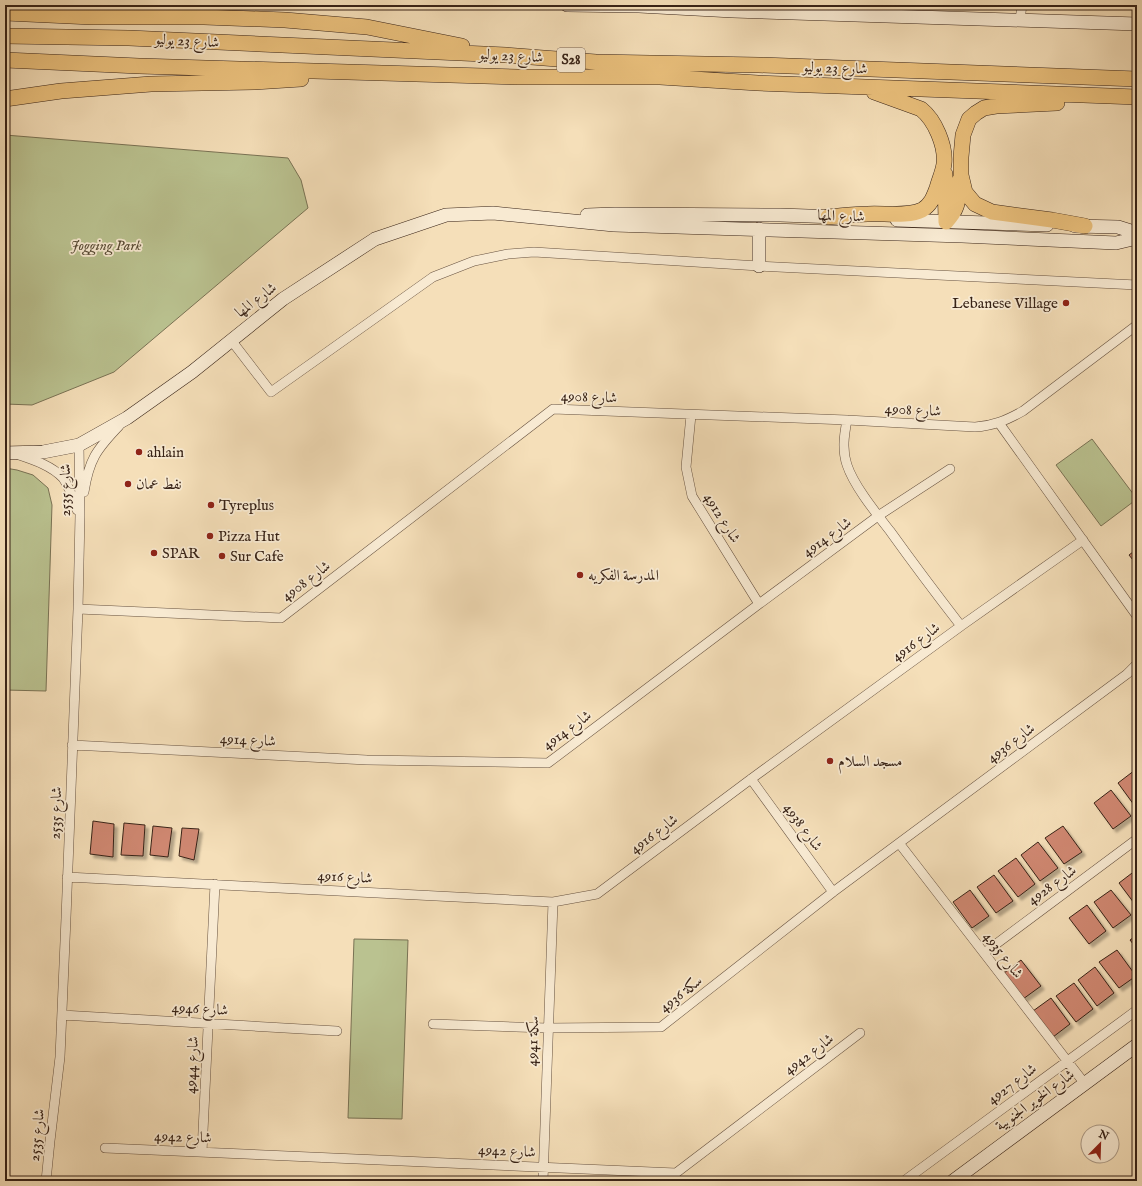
<svg xmlns="http://www.w3.org/2000/svg" width="1142" height="1186" font-family="'IM FELL English',Amiri,serif">
  <defs>
    <filter id="shadow"><feDropShadow dx="3.5" dy="3.5" stdDeviation="1" flood-color="#0004"/></filter>
  </defs>
  <rect width="100%" height="100%" fill="#f5dfb9"/>
  <filter id="stains"><feTurbulence type="fractalNoise" baseFrequency=".005" numOctaves="4"/><feColorMatrix values="0 0 0 0 .2 0 0 0 0 .09 0 0 0 0 .02 0 0 0 .5 -.17"/></filter>
  <radialGradient id="worn" r=".72"><stop offset=".6" stop-color="#630" stop-opacity="0"/><stop offset="1" stop-color="#630" stop-opacity=".3"/></radialGradient>
  <!-- green -->
  <path fill="#bac290" stroke="#797254" d="M5 135 288 158 301 180 308 208 114 372 32 405 5 404Z
    M1092 439 1137 499 1101 526 1056 465Z
    M5 468 17 470 33 475 48 488 52 505 46 691 5 690Z
    M354 939 408 940 402 1119 348 1118Z"/>
  <!-- building -->
  <path fill="#d08872" stroke="#382317" filter="url(#shadow)" d="M1137 549V565L1129 555Z
    M1135 770 1137 773V809L1118 783Z
    M1111 790 1131 816 1113 829 1094 803Z
    M93 821 114 824 113 857 90 854Z
    M124 823 145 825 143 856 121 855Z
    M153 826 172 828 168 857 150 855Z
    M1063 826 1082 852 1064 864 1045 838Z
    M182 828 199 829 194 860 179 856Z
    M1038 842 1058 868 1040 881 1021 855Z
    M1016 858 1035 884 1018 897 998 871Z
    M1136 870 1137 871V907L1119 883Z
    M994 875 1013 901 996 913 977 887Z
    M970 890 989 916 972 928 953 902Z
    M1111 890 1131 915 1113 928 1094 902Z
    M1087 905 1106 931 1089 944 1069 918Z
    M1137 935V949L1130 940Z
    M1117 950 1136 976 1119 988 1099 962Z
    M1021 960 1041 986 1023 999 1004 973Z
    M1095 967 1114 993 1097 1006 1078 980Z
    M1074 983 1093 1009 1076 1022 1056 996Z
    M1051 998 1070 1024 1053 1037 1033 1011Z"/>
  <g fill="none" stroke-linecap="round" stroke-linejoin="round">
    <defs>
      <path id="street" d="M1020 20 1022 5
        M231 340 271 392 433 277 474 261 508 254 534 252 759 266 1137 285
        M691 415 686 467 692 496 759 604
        M999 423 1137 616
        M19 455C34 460 52 466 63 478 70 488 73 499 77 510
        M84 492C89 460 96 450 119 426
        M78 609 281 618 553 409 847 420 975 427C993 426 1007 420 1023 411L1137 325
        M961 626 1083 540
        M72 745 367 760 548 763 759 604 878 516 950 469
        M751 779 833 892
        M899 843 1085 1084
        M67 877 553 902 597 894 751 779 961 626C937 595 913 563 890 531 876 513 854 486 847 465 842 450 844 436 847 420
        M984 953 1137 839
        M62 1015 337 1031
        M433 1024 547 1028 661 1027 833 892 1127 674 1137 664
        M105 1148 676 1173 860 1033
        M202 1152 215 884
        M46 1181 50 1141 60 1057 66 918 78 609 80 515 79 445
        M543 1181 553 902
        M904 1181 1137 1010"/>
      <path id="secondary" d="M567 5 639 6 733 11 1137 24
        M587 215 615 214 780 215 837 217
        M897 220 1047 225
        M1075 226 1118 227 1137 233
        M759 266V229
        M5 453 43 452 79 445 127 418 192 372 283 299 375 239 446 215 493 213 614 225 962 236 1116 243 1137 238
        M953 1181 1137 1045"/>
      <path id="primary" d="M5 13 92 17H204L285 20 367 27 462 46
        M5 36 129 38 506 55 596 62 759 65 1137 79
        M5 60 139 66 518 77H660L758 83 1137 97
        M5 99 61 91 151 84 254 82 301 79
        M1057 103 996 106 984 108 976 113 969 119 963 135 961 157V175L965 192 975 204 992 212 1052 220 1085 226
        M945 174 946 222
        M828 217C841 216 854 214 868 214 884 213 908 217 922 210 931 205 934 196 937 188 939 180 943 172 944 164 946 146 935 120 921 109L874 92
        M946 222C961 206 957 198 960 179"/>
    </defs>
    <!-- street casing -->
    <use href="#street" stroke="#675240" stroke-width="10"/>
    <!-- secondary casing -->
    <use href="#secondary" stroke="#382317" stroke-width="14"/>
    <!-- primary casing -->
    <use href="#primary" stroke="#382317" stroke-width="16"/>
    <!-- street -->
    <use href="#street" stroke="#f8ead2" stroke-width="9"/>
    <!-- secondary -->
    <use href="#secondary" stroke="#f8ead2" stroke-width="13"/>
    <!-- primary -->
    <use href="#primary" stroke="#eac07c" stroke-width="15"/>
  </g>
  <!-- markers -->
  <g fill="#8f2418" stroke="#f8ead2" stroke-width="1.5">
    <circle cx="1066" cy="303" r="4"/>
    <circle cx="139" cy="452" r="4"/>
    <circle cx="128" cy="484" r="4"/>
    <circle cx="211" cy="505" r="4"/>
    <circle cx="210" cy="536" r="4"/>
    <circle cx="154" cy="553" r="4"/>
    <circle cx="222" cy="556" r="4"/>
    <circle cx="580" cy="575" r="4"/>
    <circle cx="830" cy="761" r="4"/>
  </g>
  <g text-anchor="middle" dominant-baseline="central" stroke-width="3.5" stroke-linejoin="round" paint-order="stroke">
    <!-- shield labels -->
    <rect fill="#f8ead2" stroke="#725f4f" stroke-width="1" x="557" y="48" width="28" height="24" rx="3"/>
    <g font-size="14" font-weight="bold" fill="#382317">
      <text x="571" y="60">S28</text>
    </g>
    <!-- street labels -->
    <g font-size="15" fill="#382317" stroke="#f8ead2">
      <text transform="translate(187 41) rotate(3)">شارع 23 يوليو</text>
      <text transform="translate(511 56) rotate(3)">شارع 23 يوليو</text>
      <text transform="translate(835 68) rotate(2)">شارع 23 يوليو</text>
      <text transform="translate(841 216) rotate(2)">شارع المها</text>
      <text transform="translate(256 300) rotate(-37)">شارع المها</text>
      <text transform="translate(589 397) rotate(2)">4908 شارع</text>
      <text transform="translate(913 410) rotate(3)">4908 شارع</text>
      <text transform="translate(65 490) rotate(-90)">2535 شارع</text>
      <text transform="translate(722 518) rotate(58)">4912 شارع</text>
      <text transform="translate(827 537) rotate(-36)">4914 شارع</text>
      <text transform="translate(306 581) rotate(-37)">4908 شارع</text>
      <text transform="translate(916 642) rotate(-36)">4916 شارع</text>
      <text transform="translate(567 730) rotate(-36)">4914 شارع</text>
      <text transform="translate(248 740) rotate(3)">4914 شارع</text>
      <text transform="translate(1011 743) rotate(-37)">4936 شارع</text>
      <text transform="translate(56 813) rotate(-88)">2535 شارع</text>
      <text transform="translate(803 827) rotate(54)">شارع 4938</text>
      <text transform="translate(654 834) rotate(-37)">4916 شارع</text>
      <text transform="translate(345 877) rotate(3)">4916 شارع</text>
      <text transform="translate(1052 885) rotate(-36)">4928 شارع</text>
      <text transform="translate(1003 955) rotate(52)">4935 شارع</text>
      <text transform="translate(681 994) rotate(-38)">سكة 4936</text>
      <text transform="translate(200 1009) rotate(3)">4946 شارع</text>
      <text transform="translate(533 1041) rotate(-88)">سكة 4941</text>
      <text transform="translate(809 1054) rotate(-37)">4942 شارع</text>
      <text transform="translate(192 1065) rotate(-87)">4944 شارع</text>
      <text transform="translate(1012 1084) rotate(-37)">شارع 4927</text>
      <text transform="translate(1035 1100) rotate(-36)">شارع الخوير الجنوبية</text>
      <text transform="translate(37 1135) rotate(-84)">2535 شارع</text>
      <text transform="translate(183 1137) rotate(2)">4942 شارع</text>
      <text transform="translate(507 1151) rotate(3)">4942 شارع</text>
    </g>
    <!-- park labels -->
    <g font-size="15" font-style="italic" fill="#584b35" stroke="#f8ead2">
      <text x="106" y="245">Jogging Park</text>
    </g>
    <!-- poi labels -->
    <g font-size="15" fill="#382317" stroke="#f8ead2" text-anchor="start">
      <text x="1058" y="303" text-anchor="end">Lebanese Village</text>
      <text x="147" y="452">ahlain</text>
      <text x="136" y="484">نفط عمان</text>
      <text x="219" y="505">Tyreplus</text>
      <text x="218" y="536">Pizza Hut</text>
      <text x="162" y="553">SPAR</text>
      <text x="230" y="556">Sur Cafe</text>
      <text x="588" y="575">المدرسة الفكريه</text>
      <text x="838" y="761">مسجد السلام</text>
    </g>
  </g>
  <!-- margin -->
  <rect width="1142" height="1186" fill="none" stroke="#f5dfb9" stroke-width="20"/>
  <rect x="6" y="6" width="1130" height="1174" fill="none" stroke="#382317" stroke-width="2"/>
  <rect x="10" y="10" width="1122" height="1166" fill="none" stroke="#382317"/>
  <!-- north arrow -->
  <g transform="translate(1100 1144) rotate(23)"><circle r="19" fill="#f8ead2" stroke="#ab9a87"/>
  <path d="M0-3L7 15L0 10L-7 15Z" fill="#8f2418"/>
  <text y="-6" font-size="11" font-weight="bold" text-anchor="middle" fill="#382317">N</text>
  </g>
  <rect width="100%" height="100%" filter="url(#stains)"/>
  <rect width="100%" height="100%" fill="url(#worn)"/>
</svg>
